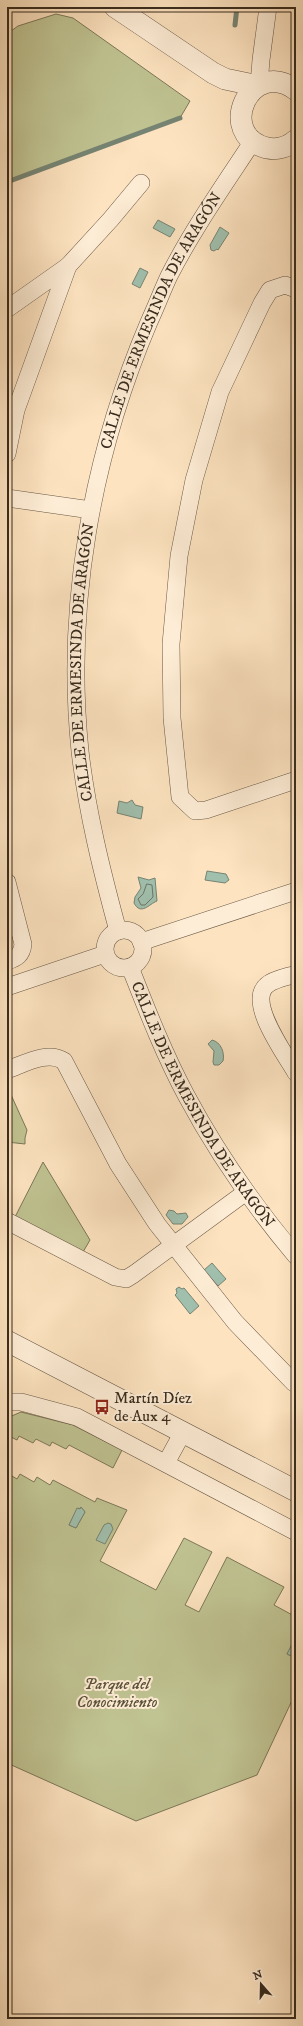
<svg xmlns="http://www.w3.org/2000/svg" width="303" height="2026" font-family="'IM FELL DW Pica',serif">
  <rect width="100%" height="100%" fill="#fde3c0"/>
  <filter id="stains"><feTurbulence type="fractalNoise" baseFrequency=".005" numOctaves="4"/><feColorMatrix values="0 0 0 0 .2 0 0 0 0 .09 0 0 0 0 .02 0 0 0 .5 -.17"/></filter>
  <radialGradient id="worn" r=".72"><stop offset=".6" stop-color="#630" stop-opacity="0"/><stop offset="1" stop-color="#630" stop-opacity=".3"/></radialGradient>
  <!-- green -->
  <path fill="#c0c392" stroke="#7c7758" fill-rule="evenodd" d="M56 14 73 18 190 101 180 118 7 182V34L18 26Z
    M7 1086 27 1130 25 1138V1144L7 1142Z
    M43 1162 90 1240 83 1252 15 1217Z
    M21 1412 73 1425 122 1450 113 1468 69 1445 66 1449 52 1442 50 1446 36 1439 33 1443 19 1436 17 1440 7 1435V1418Z
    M7 1473 17 1479 20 1474 34 1482 37 1477 50 1485 53 1480 95 1502 97 1498 127 1510 100 1561 156 1590 184 1538 212 1552 185 1605 199 1612 227 1557 284 1587 274 1605 296 1617V1648L292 1645 287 1654 296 1658V1692L257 1775 136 1821 7 1763ZM81 1507 85 1512 76 1528 69 1525 78 1508 80 1509Z"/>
  <!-- water -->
  <path fill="#a0bfad" stroke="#768473" d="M158 220 175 229 170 237 153 228Z
    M220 227 229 233 218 250 217 249 214 251 211 250 210 245Z
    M140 268 148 272 140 288 132 284Z
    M132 800 135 805 143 807 141 819 117 813 119 801 127 803Z
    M207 871 226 874 229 880 225 883 205 880Z
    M138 877 149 880 155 878 157 901C149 904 141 916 134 903L135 897 141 888Z
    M212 1040C221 1042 225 1053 223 1061L219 1065H214L213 1062 214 1051 208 1044Z
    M169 1210 174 1211 177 1214 186 1213 188 1217 182 1224H173L166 1215Z
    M212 1263 226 1279 218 1286 204 1270Z
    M179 1287 182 1289 184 1288 199 1306 190 1314 175 1295 177 1293 176 1289Z
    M81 1507 85 1512 76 1528 69 1525 77 1508 80 1509Z
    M108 1523 111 1524 113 1529 105 1544 96 1540 104 1525Z
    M292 1644 296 1648V1658L287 1654Z"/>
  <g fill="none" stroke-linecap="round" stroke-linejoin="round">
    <!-- shore -->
    <path stroke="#6c7565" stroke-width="1" d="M147 884 152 885 153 897 145 905H141L138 899 143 894Z"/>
    <!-- stream -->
    <path stroke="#768473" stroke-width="5" d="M235 25 237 7
      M7 182 180 118"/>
    <defs>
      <g id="minor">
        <path d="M259 85 261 60 268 7"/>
        <path d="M68 266 111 219 141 183"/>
        <path d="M296 289 285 285 270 290 262 303 220 392 194 480 179 556 171 644 172 718 180 797 195 811 206 810 296 780"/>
        <path d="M7 309 68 266 16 410 7 454"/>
        <path d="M7 498 91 510"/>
        <path d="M7 882 23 944C22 955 17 958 7 961"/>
        <circle cx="124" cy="949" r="19"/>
        <path id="s1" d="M118 931C102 872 87 812 80 751 65 605 92 456 149 322 156 307 162 291 169 276 193 229 224 185 253 141"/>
        <path d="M141 942 296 891"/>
        <path id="s2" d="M130 967C147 1010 164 1054 186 1095 217 1153 254 1206 296 1256"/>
        <path d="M296 974C287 977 274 979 267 985 246 1002 286 1055 296 1073"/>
        <path d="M7 987 105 954"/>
        <path d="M7 1070C24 1064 48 1050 64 1061L118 1164 157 1224 235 1322 294 1383"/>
        <path d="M7 1221 115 1277 126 1279 134 1274 246 1192"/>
        <path d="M7 1402H21L77 1417 296 1532"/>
        <path d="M166 1463 183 1432"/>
      </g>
      <path id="tertiary" d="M115 7 213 73 225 79 258 86
        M296 90C250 56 215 135 267 148 277 150 288 147 296 140
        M7 1341 296 1491"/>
    </defs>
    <!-- minor casing -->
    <use href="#minor" stroke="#695946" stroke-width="18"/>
    <!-- tertiary casing -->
    <use href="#tertiary" stroke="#695946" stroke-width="22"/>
    <!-- minor -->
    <use href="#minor" stroke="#feedd6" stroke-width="17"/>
    <!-- tertiary -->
    <use href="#tertiary" stroke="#feedd6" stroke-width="21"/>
  </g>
  <!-- icons -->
  <defs>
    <symbol id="bus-bare" viewBox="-9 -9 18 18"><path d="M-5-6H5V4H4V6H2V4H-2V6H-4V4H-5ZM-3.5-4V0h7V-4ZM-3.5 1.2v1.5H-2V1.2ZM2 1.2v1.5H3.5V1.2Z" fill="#8f2418" stroke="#feedd6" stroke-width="2.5" paint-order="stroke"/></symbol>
  </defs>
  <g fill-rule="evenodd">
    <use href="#bus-bare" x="91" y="1396" width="22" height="22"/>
  </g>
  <g text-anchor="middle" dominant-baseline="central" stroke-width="4" stroke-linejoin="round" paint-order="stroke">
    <!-- street labels -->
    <g font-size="16" fill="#382b1d" stroke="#feedd6">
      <text stroke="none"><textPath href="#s1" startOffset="629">CALLE DE ERMESINDA DE ARAGÓN</textPath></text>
      <text stroke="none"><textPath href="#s1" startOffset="273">CALLE DE ERMESINDA DE ARAGÓN</textPath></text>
      <text stroke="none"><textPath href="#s2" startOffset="156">CALLE DE ERMESINDA DE ARAGÓN</textPath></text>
    </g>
    <!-- poi labels -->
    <g font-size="16" fill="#382b1d" stroke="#feedd6" text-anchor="start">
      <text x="114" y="1398">Martín Díez<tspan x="114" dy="18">de Aux 4</tspan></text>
    </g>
    <!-- park labels -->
    <g font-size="16" font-style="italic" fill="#5a513a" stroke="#feedd6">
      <text x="117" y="1684">Parque del<tspan x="117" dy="18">Conocimiento</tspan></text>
    </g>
  </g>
  <!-- margin -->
  <rect width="303" height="2026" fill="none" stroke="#fde3c0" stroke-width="24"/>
  <rect x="8" y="8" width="287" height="2010" fill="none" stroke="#382b1d" stroke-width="2"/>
  <rect x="12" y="12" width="279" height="2002" fill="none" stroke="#382b1d"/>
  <!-- north arrow -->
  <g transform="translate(261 1984) rotate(340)" stroke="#feedd6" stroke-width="3" paint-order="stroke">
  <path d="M0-3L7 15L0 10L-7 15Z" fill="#382b1d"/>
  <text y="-6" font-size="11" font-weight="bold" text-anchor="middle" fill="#382b1d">N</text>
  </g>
  <rect width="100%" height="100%" filter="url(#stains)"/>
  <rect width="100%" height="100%" fill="url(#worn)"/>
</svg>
